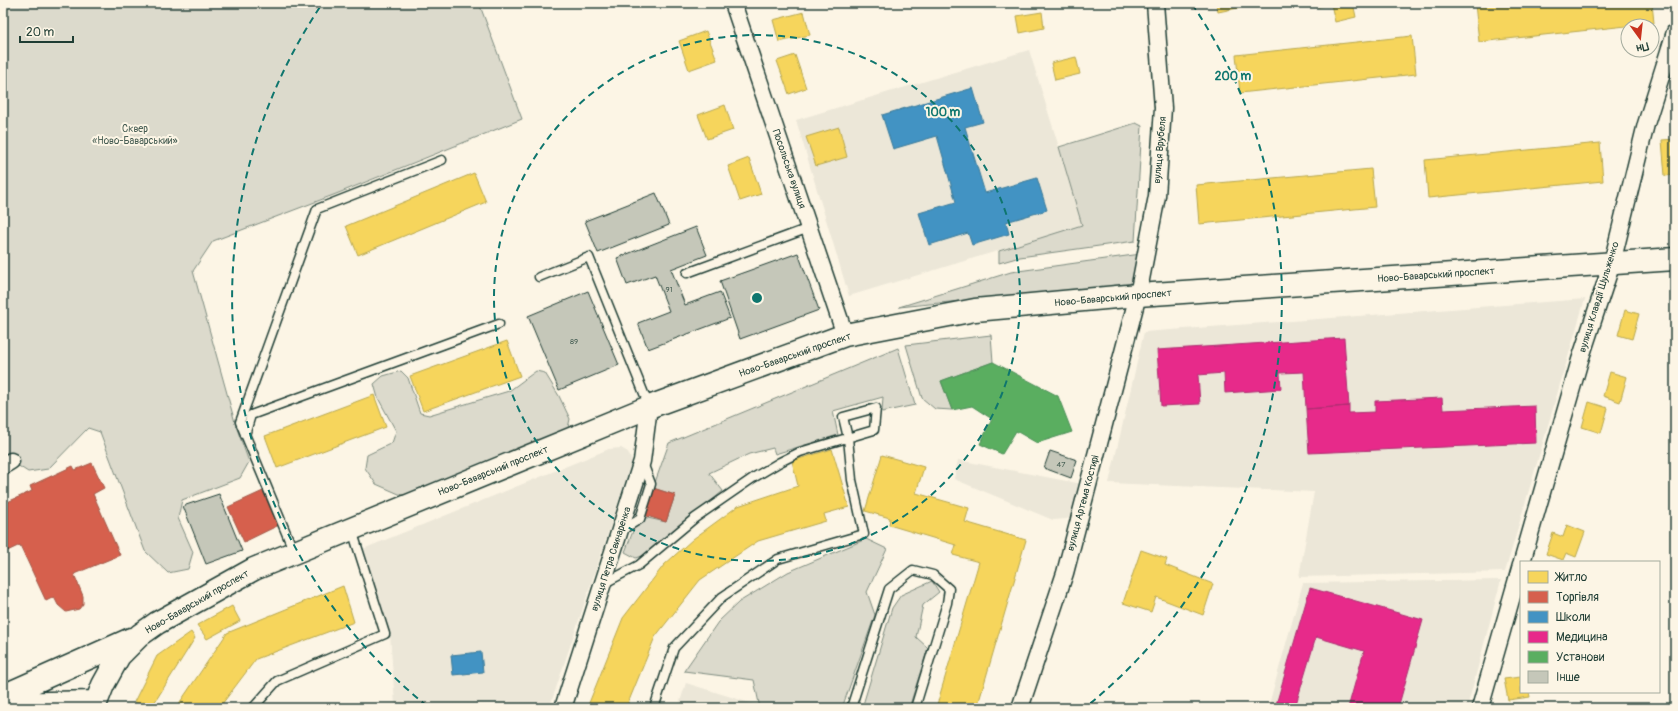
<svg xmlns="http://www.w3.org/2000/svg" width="1678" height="711" font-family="Pangolin,sans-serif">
  <rect width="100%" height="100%" fill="#fcf5e5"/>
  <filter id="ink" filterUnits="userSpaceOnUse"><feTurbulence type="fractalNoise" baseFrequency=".025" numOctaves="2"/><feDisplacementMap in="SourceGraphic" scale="8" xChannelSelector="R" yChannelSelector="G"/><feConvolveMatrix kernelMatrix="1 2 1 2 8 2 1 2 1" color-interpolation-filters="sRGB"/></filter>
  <g filter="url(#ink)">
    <!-- built -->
    <path fill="#ece7d8" d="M1029 50 1083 225 849 296 796 120Z
      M1585 299 1505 572 1299 577 1314 492 1109 483 1144 332Z
      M621 448 628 452 632 462 551 703 395 705 390 634 363 549 609 449Z
      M958 460 1082 484 1073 514 1067 519 1053 520 954 479Z
      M1501 580 1467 708H1268L1303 583Z
      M686 683 760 706V708H678Z"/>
    <!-- green -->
    <path fill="#dcdacc" stroke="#7e8c80" d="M3 3H479L522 119 336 194 213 241 193 271 236 426 249 462 240 478 182 500 178 518 193 552 188 569 168 573 145 551 100 432 88 428 48 469 28 472 3 456Z
      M1136 123 1142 126 1135 241 1020 257 999 263V251L1082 225 1059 147Z
      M1141 254 1133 288 980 299 899 307 1011 272Z
      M991 335 993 362 941 381 952 410 935 409 922 398 906 345Z
      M898 348 915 405 882 412 883 397 833 411 838 435 775 454 773 448 749 454 709 473 723 491 646 555 636 558 625 552 635 526 643 517 666 522 675 495 653 488 669 443Z
      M401 371 408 378 420 413 429 415 509 391 536 371 545 373 559 396 570 419 566 437 416 497 399 494 376 484 365 468 367 455 392 443 396 431 378 398 374 384 383 376Z
      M866 539 887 549 867 592 875 615 842 708H760L754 680 684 671 718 622 739 602 788 572Z
      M932 581 939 592 923 605 916 637 928 648 909 708H862L892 608 901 595Z"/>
    <!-- homes -->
    <path fill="#f6d55c" stroke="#b6a750" d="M1216 3H1256L1257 4 1218 12Z
      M1317 3H1353L1356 17 1335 22 1331 4 1318 7Z
      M1485 3H1652L1654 23 1479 42 1475 4Z
      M804 12 810 35 779 42 773 20Z
      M1042 12 1044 28 1020 33 1017 16Z
      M706 31 717 60 689 70 679 41Z
      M1412 36 1416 74 1240 93 1236 55Z
      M795 55 806 88 789 94 777 61Z
      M1076 57 1080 74 1055 80 1051 63Z
      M725 105 733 130 707 139 698 115Z
      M839 127 847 157 816 166 806 137Z
      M1675 139V175L1665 176 1662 140Z
      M1600 143 1603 181 1428 198 1425 160Z
      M749 158 761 194 740 201 728 166Z
      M1371 169 1375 207 1199 224 1196 185Z
      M474 173 486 202 358 255 346 226Z
      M1625 310 1639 314 1632 339 1618 335Z
      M507 341 520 376 423 411 410 376Z
      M1610 372 1627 377 1620 402 1603 396Z
      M374 395 386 427 277 468 265 436Z
      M1589 402 1608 408 1601 433 1582 427Z
      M832 449 849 507 824 514 826 521 758 541 700 580 655 637 626 708H587L623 618 664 565 693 539 738 506 798 486 792 461Z
      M882 455 924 467 916 493 969 508 965 522 1026 540 977 708H936L979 562 953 555 956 545 889 525 890 518 865 511Z
      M1567 525 1585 532 1576 557 1566 553 1563 560 1546 554 1553 533 1563 537Z
      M1141 550 1167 559 1165 565 1213 584 1203 615 1156 597 1151 612 1123 603Z
      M343 586 354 622 256 659 219 708H176L227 633Z
      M232 606 240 621 207 639 197 625Z
      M191 632 195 638 151 708 134 702 157 656Z
      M1521 677V692H1529L1530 697 1508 700 1504 679Z"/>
    <!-- shops -->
    <path fill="#d6604d" stroke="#9f5646" d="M92 463 104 488 93 494 120 555 74 574 83 596V604L79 609 66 612 58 605 54 597 46 601 20 545 3 553V504L32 491 30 486 73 466 75 470Z
      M653 488 675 495 666 522 644 515Z
      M263 491 279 525 244 542 228 507Z"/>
    <!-- schools -->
    <path fill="#4393c3" stroke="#387998" d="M973 88 983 122 965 127 985 193 1037 178 1047 210 1006 222 1009 234 972 245 968 233 929 245 919 213 956 202 937 136 893 149 882 115Z
      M481 652 483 672 453 675 451 655Z"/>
    <!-- health -->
    <path fill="#e7298a" stroke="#ab2f70" d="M1344 338 1349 406 1306 409 1304 372 1280 373 1281 389 1225 393 1224 373 1198 375 1200 404 1161 406 1157 350Z
      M1442 398 1443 410 1535 406 1536 443 1309 453 1306 409 1349 406V413L1375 412V401Z
      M1310 588 1423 620 1398 708H1348L1364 651 1316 637 1296 704 1311 708H1275Z"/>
    <!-- public -->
    <path fill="#5aae61" stroke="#488c54" d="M993 362 1058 396 1072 432 1037 443 1016 431 1002 454 980 444 992 419 972 406 952 410 941 381Z"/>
    <!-- building -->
    <path fill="#c5c7b9" stroke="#1f3d34" d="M656 193 669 225 598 253 585 221Z
      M696 227 707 255 671 269 685 305 720 292 730 318 648 349 638 323 669 311 655 275 627 285 617 258Z
      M798 253 819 310 740 339 720 281Z
      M588 291 619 365 559 390 528 316Z
      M1050 451 1077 460 1071 478 1044 468Z
      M219 494 242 551 206 564 183 506Z"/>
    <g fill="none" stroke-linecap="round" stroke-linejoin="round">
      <defs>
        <path id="service" d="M687 273 809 228
          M539 277 589 257 649 406
          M245 435 251 415 499 324
          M622 530 640 519 651 484 643 463
          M294 552 240 422 317 209 442 160
          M603 584 639 565 695 518 753 478 780 462 800 452 874 430 876 408 843 417 848 438 852 480 864 534 778 559 722 597 674 648 654 708
          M253 708 277 681 385 634 352 530
          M851 708 889 589 913 570 933 575 949 589 947 603 915 708"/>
        <path id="minor" d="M733 3 845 335
          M3 466 11 461
          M1522 562 1580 360 1612 263 1646 124 1675 32
          M563 708 642 461 649 407
          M1020 708 1065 573 1138 295 1157 196 1163 108 1155 3
          M1480 708 1521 565"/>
        <path id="primary" d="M3 696 131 639
          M3 704 96 702
          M94 708 103 685 119 656 140 635 157 623 254 569 649 407 845 335 975 310 1138 295 1675 259"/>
      </defs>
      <!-- service casing -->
      <use href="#service" stroke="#1f3d34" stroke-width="11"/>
      <!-- minor casing -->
      <use href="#minor" stroke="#1f3d34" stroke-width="19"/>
      <!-- primary casing -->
      <use href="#primary" stroke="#1f3d34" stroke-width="25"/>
      <!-- service -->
      <use href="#service" stroke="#fcf5e5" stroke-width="8"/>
      <!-- minor -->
      <use href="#minor" stroke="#fcf5e5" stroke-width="16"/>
      <!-- primary -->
      <use href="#primary" stroke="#fcf5e5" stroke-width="22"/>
    </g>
  </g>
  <!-- distance rings -->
  <g fill="none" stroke="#0f766e" stroke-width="2" stroke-dasharray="7 5">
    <circle cx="757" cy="298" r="263"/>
    <path d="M427 706A525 525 0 0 1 322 4M1192 4A525 525 0 0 1 1087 706"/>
  </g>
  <g text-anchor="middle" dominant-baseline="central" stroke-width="4" stroke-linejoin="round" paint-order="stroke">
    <!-- number labels -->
    <g font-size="8" fill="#486055">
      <text x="669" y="289">91</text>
      <text x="574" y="341">89</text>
      <text x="1061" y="464">47</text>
    </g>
    <!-- park labels -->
    <g font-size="10" fill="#455c52" stroke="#fcf5e5">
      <text x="135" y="129">Сквер<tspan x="135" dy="12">«Ново-Баварський»</tspan></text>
    </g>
    <!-- street labels -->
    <g font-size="10" fill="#1f3d34" stroke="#fcf5e5">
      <text transform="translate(1160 150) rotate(-85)">вулиця Врубеля</text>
      <text transform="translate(789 169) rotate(71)">Посольська вулиця</text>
      <text transform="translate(1436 275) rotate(-4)">Ново-Баварський проспект</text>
      <text transform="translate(1599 297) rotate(-73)">вулиця Клавдії Шульженко</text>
      <text transform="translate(1113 298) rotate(-5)">Ново-Баварський проспект</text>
      <text transform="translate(795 355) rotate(-19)">Ново-Баварський проспект</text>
      <text transform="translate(493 471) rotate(-22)">Ново-Баварський проспект</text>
      <text transform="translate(1083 503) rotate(-75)">вулиця Артема Костирі</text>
      <text transform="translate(611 559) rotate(-72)">вулиця Петра Свинаренка</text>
      <text transform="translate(197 602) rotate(-30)">Ново-Баварський проспект</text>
    </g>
  </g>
  <circle cx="757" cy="298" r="6" fill="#0f766e" stroke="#fcf5e5" stroke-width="2"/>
  <g font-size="12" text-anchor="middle" font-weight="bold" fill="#0f766e" stroke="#fcf5e5" stroke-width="4" stroke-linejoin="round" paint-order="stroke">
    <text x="1233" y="80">200 m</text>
    <text x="943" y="116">100 m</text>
  </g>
  <!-- margin -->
  <rect width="1678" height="711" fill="none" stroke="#fcf5e5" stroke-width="16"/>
  <rect x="8" y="8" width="1662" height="695" fill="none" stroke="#1f3d34" stroke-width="1.5" filter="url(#ink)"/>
  <!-- legend -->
  <rect x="1520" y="561" width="140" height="132" fill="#fcf5e5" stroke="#a4ab9e"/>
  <rect x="1528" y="571" width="20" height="12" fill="#f6d55c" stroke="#a4ab9e"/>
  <text x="1556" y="581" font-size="12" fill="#1f3d34">Житло</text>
  <rect x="1528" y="591" width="20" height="12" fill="#d6604d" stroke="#a4ab9e"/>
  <text x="1556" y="601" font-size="12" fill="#1f3d34">Торгівля</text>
  <rect x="1528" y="611" width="20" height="12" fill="#4393c3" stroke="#a4ab9e"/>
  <text x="1556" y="621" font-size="12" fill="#1f3d34">Школи</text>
  <rect x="1528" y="631" width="20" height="12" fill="#e7298a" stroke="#a4ab9e"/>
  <text x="1556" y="641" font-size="12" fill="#1f3d34">Медицина</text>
  <rect x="1528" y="651" width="20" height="12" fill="#5aae61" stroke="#a4ab9e"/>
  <text x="1556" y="661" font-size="12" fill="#1f3d34">Установи</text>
  <rect x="1528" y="671" width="20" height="12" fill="#c5c7b9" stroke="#a4ab9e"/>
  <text x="1556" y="681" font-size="12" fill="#1f3d34">Інше</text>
  <!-- north arrow -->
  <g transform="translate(1640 38) rotate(165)"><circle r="19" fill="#fcf5e5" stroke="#a4ab9e"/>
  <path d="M0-3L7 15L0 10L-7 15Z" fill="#c8321e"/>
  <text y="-6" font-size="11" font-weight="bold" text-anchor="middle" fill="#1f3d34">Пн</text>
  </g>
  <!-- scale -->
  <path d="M20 36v6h53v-6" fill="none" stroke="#1f3d34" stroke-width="2"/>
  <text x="26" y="36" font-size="12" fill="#1f3d34" stroke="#fcf5e5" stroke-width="3" paint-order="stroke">20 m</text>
</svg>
